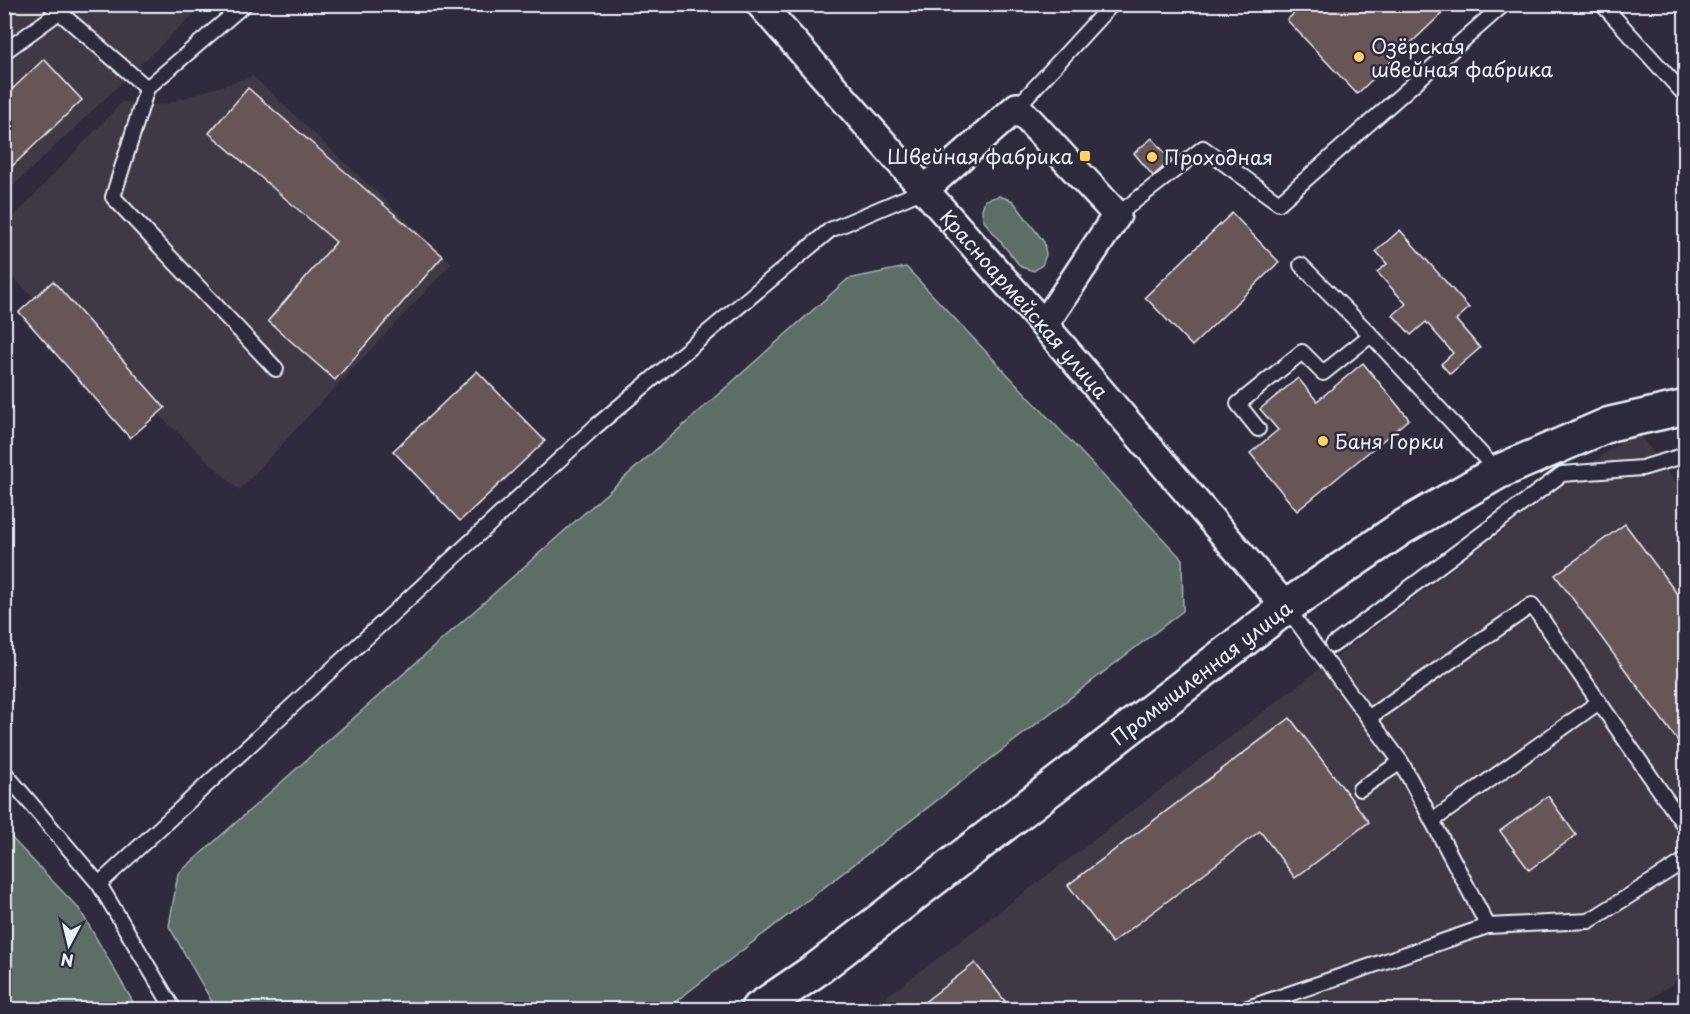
<svg xmlns="http://www.w3.org/2000/svg" width="1690" height="1014" font-family="'Playpen Sans',sans-serif">
  <rect width="100%" height="100%" fill="#2f2a3d"/>
  <filter id="ink" filterUnits="userSpaceOnUse"><feTurbulence type="fractalNoise" baseFrequency=".0167" numOctaves="2"/><feDisplacementMap in="SourceGraphic" scale="12" xChannelSelector="R" yChannelSelector="G"/><feConvolveMatrix kernelMatrix="1 2 1 2 8 2 1 2 1" color-interpolation-filters="sRGB"/></filter>
  <g filter="url(#ink)">
    <!-- built -->
    <path fill="#403844" d="M5 5H203L5 194Z
      M253 76 452 263 239 490 5 270 4 227 122 102 162 105Z
      M1636 430 1685 494V975L1636 1009 869 1010Z"/>
    <!-- green -->
    <path fill="#5b6e66" stroke="#a2b0af" stroke-width="1.5" d="M999 196 1013 201 1044 242 1046 255 1042 265 1034 271 1021 267 983 220 982 209 985 200Z
      M906 267 1182 559 1183 611 666 1009H216L169 926 178 874 848 279Z
      M4 830 80 910 137 1009H5Z"/>
    <!-- building -->
    <path fill="#685756" stroke="#e8f1f8" stroke-width="1.5" d="M1304 4H1452L1357 94 1287 20Z
      M44 59 82 100 4 174V97Z
      M248 88 443 256 335 380 268 321 336 242 209 133Z
      M1152 138 1171 160 1153 176 1134 153Z
      M1232 213 1279 262 1192 346 1145 297Z
      M1400 230 1469 308 1456 320 1480 348 1450 374 1441 364 1453 353 1426 322 1411 335 1393 315 1406 304 1377 272 1387 264 1376 251Z
      M53 281 165 408 130 438 19 312Z
      M1363 363 1409 419 1297 511 1250 453 1278 430 1260 409 1298 378 1317 401Z
      M477 371 545 441 460 521 393 451Z
      M1625 524 1686 606V752L1555 575Z
      M1290 718 1369 822 1295 878 1260 831 1112 943 1068 885Z
      M1548 796 1576 835 1529 870 1500 831Z
      M975 963 1012 1010H914Z"/>
    <g fill="none" stroke-linecap="round" stroke-linejoin="round">
      <defs>
        <path id="lane" d="M50 4 147 88
          M245 4 147 88 113 197 276 369
          M1602 4 1686 96
          M4 52 59 12
          M1017 107 1111 5 1113 4
          M1117 215 1203 148 1279 203 1504 4
          M1301 265 1371 335 1498 472
          M1258 429 1238 404 1302 352 1323 373 1371 335
          M1286 607 1401 762 1488 926
          M1333 645 1562 474 1642 468 1686 455
          M1368 718 1532 605 1686 828
          M4 772 99 884 174 1010
          M1360 789 1401 762
          M1432 821 1599 702
          M99 884 595 427 830 230 924 190
          M1242 1010 1488 926 1589 921 1686 860"/>
        <g id="street">
          <path id="s1" d="M760 4 1044 325 1286 607"/>
          <path d="M924 190 1017 107 1117 215 1044 325"/>
        </g>
        <g id="primary">
          <path id="s2" d="M757 1010 817 969 1286 607 1403 527 1498 472 1610 424 1686 407"/>
        </g>
      </defs>
      <!-- lane casing -->
      <use href="#lane" stroke="#e8f1f8" stroke-width="18"/>
      <!-- street casing -->
      <use href="#street" stroke="#e8f1f8" stroke-width="32"/>
      <!-- primary casing -->
      <use href="#primary" stroke="#e8f1f8" stroke-width="38"/>
      <!-- lane -->
      <use href="#lane" stroke="#2f2a3d" stroke-width="14"/>
      <!-- street -->
      <use href="#street" stroke="#2f2a3d" stroke-width="27"/>
      <!-- primary -->
      <use href="#primary" stroke="#2f2a3d" stroke-width="33"/>
    </g>
  </g>
  <!-- markers -->
  <g fill="#ffd166" stroke="#2f2a3d" stroke-width="2">
    <circle cx="1359" cy="57" r="6"/>
    <rect x="1079" y="150" width="12" height="12" rx="3"/>
    <circle cx="1152" cy="157" r="6"/>
    <circle cx="1323" cy="441" r="6"/>
  </g>
  <g text-anchor="middle" dominant-baseline="central" stroke-width="5" stroke-linejoin="round" paint-order="stroke">
    <!-- poi labels -->
    <g font-size="20" fill="#e8f1f8" stroke="#2f2a3d" text-anchor="start">
      <text x="1371" y="46">Озёрская<tspan x="1371" dy="23">швейная фабрика</tspan></text>
      <text x="1073" y="156" text-anchor="end">Швейная фабрика</text>
      <text x="1164" y="157">Проходная</text>
      <text x="1335" y="441">Баня Горки</text>
    </g>
    <!-- street labels -->
    <g font-size="20" fill="#e8f1f8" stroke="#2f2a3d">
      <text stroke="none"><textPath href="#s1" startOffset="400">Красноармейская улица</textPath></text>
      <text stroke="none"><textPath href="#s2" startOffset="558">Промышленная улица</textPath></text>
    </g>
  </g>
  <!-- margin -->
  <rect width="1690" height="1014" fill="none" stroke="#2f2a3d" stroke-width="24"/>
  <rect x="12" y="12" width="1666" height="990" fill="none" stroke="#e8f1f8" stroke-width="2" filter="url(#ink)"/>
  <!-- north arrow -->
  <g transform="translate(69 945) rotate(187)" stroke="#2f2a3d" stroke-width="4.5" paint-order="stroke">
  <path d="M0-4.5L10 22L0 15L-10 22Z" fill="#e8f1f8"/>
  <text y="-9" font-size="16" font-weight="bold" text-anchor="middle" fill="#e8f1f8">N</text>
  </g>
</svg>
